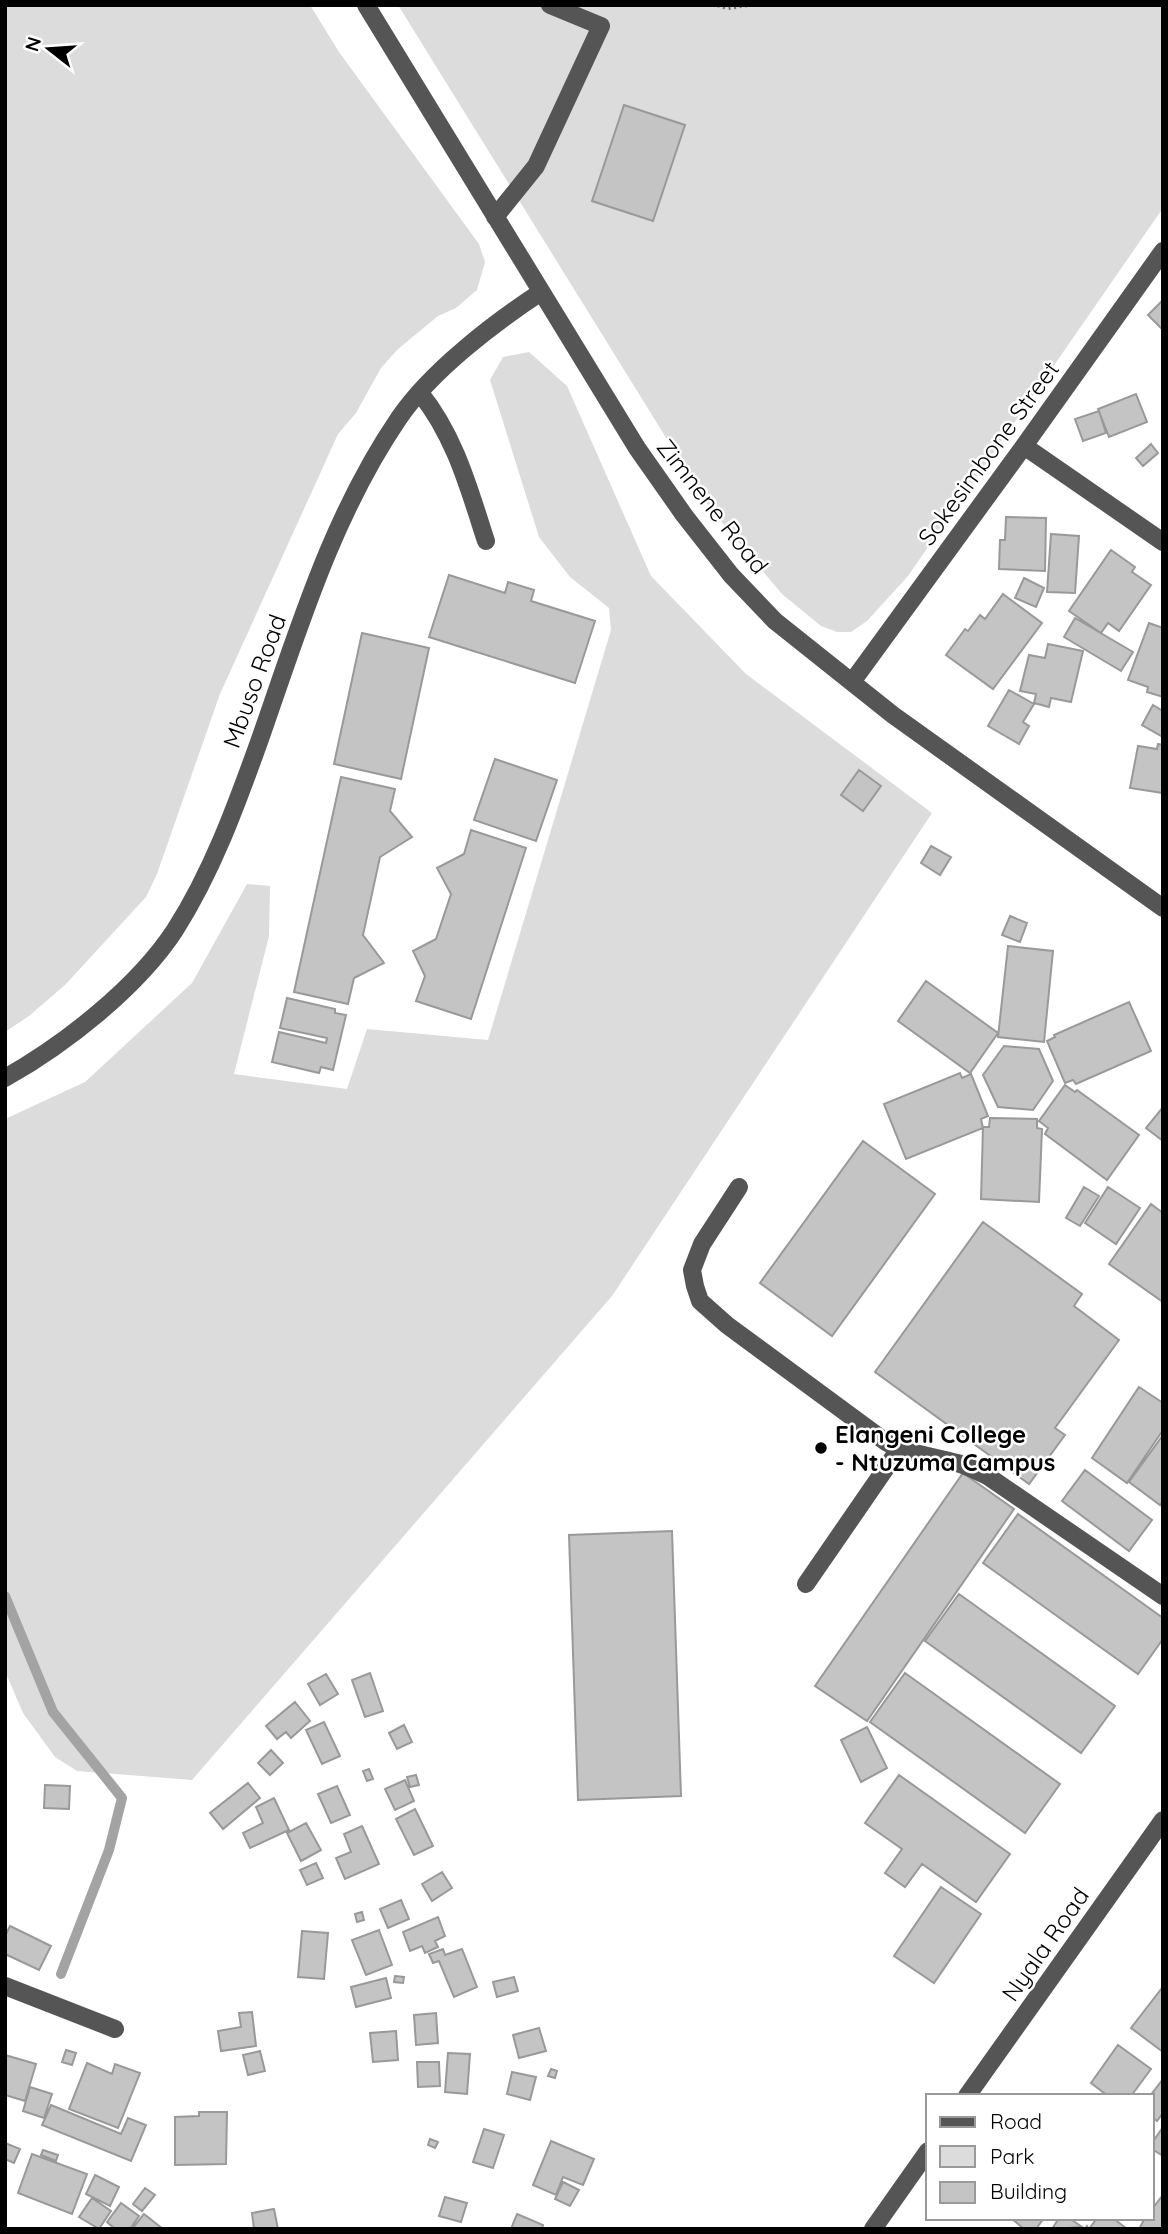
<svg xmlns="http://www.w3.org/2000/svg" width="1168" height="2234" font-family="Quicksand,sans-serif">
  <rect width="100%" height="100%" fill="#fff"/>
  <!-- green -->
  <path fill="#dcdcdc" d="M5 5H310L339 52 479 244 485 262 477 290 456 308 438 316 398 349 381 368 356 413 338 434 220 694 157 874 146 897 65 985 29 1016 5 1032Z
    M398 5H1163V208L908 576 867 621 851 632H837L821 626 782 594 709 507Z
    M529 352 567 386 651 576 746 674 932 813 612 1296 192 1780 77 1771 55 1757 23 1713 5 1671V1119L85 1082 192 983 247 884 270 886 269 936 234 1074 347 1089 367 1029 488 1040 611 630 609 608 570 577 539 537 490 380 503 357Z"/>
  <g fill="none" stroke-linecap="round" stroke-linejoin="round">
    <!-- stream -->
    <path stroke="#a3a3a3" stroke-width="10" d="M5 1596 53 1712 122 1798 109 1850 61 1974"/>
  </g>
  <!-- building -->
  <path fill="#c4c4c4" stroke="#999" stroke-width="2" d="M624 105 685 125 653 221 592 201Z
    M1163 300V330L1148 315Z
    M1136 394 1147 422 1109 437 1098 409Z
    M1099 411 1106 433 1083 441 1075 419Z
    M1151 444 1158 453 1143 466 1136 458Z
    M1006 517 1046 518 1045 571 999 569 1000 540H1005Z
    M1051 534 1079 536 1075 593 1047 592Z
    M1111 550 1135 567 1132 572 1151 585 1119 631 1108 623 1101 633 1069 611Z
    M449 575 505 593 508 582 534 590 531 601 595 621 575 683 429 637Z
    M1024 578 1044 588 1036 607 1015 598Z
    M1003 594 1042 623 993 689 946 655 965 629 968 631 980 615 985 619Z
    M1075 618 1133 652 1121 671 1064 637Z
    M1149 623 1163 628V697L1147 692 1148 687 1128 680Z
    M362 633 429 648 401 779 334 764Z
    M1048 644 1083 651 1071 702 1051 698 1049 707 1034 703 1036 694 1020 691 1029 655 1045 658Z
    M1009 690 1034 704 1023 722 1029 726 1019 744 988 726Z
    M1153 705 1163 711V737L1142 725Z
    M1158 744 1163 745V793L1130 788 1138 746 1157 749Z
    M495 759 557 780 536 841 474 820Z
    M859 770 881 786 863 811 841 795Z
    M341 777 395 789 390 811 412 837 380 857 363 935 384 963 354 978 348 1004 294 992Z
    M471 830 526 848 471 1019 416 1001 425 976 413 951 436 939 451 894 437 868 464 854Z
    M931 846 951 857 940 875 921 863Z
    M1010 916 1027 923 1020 942 1002 935Z
    M1008 946 1053 951 1044 1042 998 1037Z
    M926 981 998 1033 970 1073 898 1021Z
    M287 998 335 1009V1013L346 1015 333 1070 321 1067 319 1073 272 1062 279 1032 326 1043 327 1038 280 1028Z
    M1129 1002 1151 1051 1076 1084 1073 1080 1065 1083 1047 1041 1055 1037 1054 1035Z
    M1004 1046 1039 1049 1053 1081 1033 1110 998 1107 983 1075Z
    M960 1073 962 1078 971 1074 988 1116 981 1119 983 1128 906 1159 884 1104Z
    M1065 1085 1075 1092 1077 1090 1139 1135 1107 1180 1045 1134 1048 1128 1039 1121Z
    M1163 1107V1141L1146 1128Z
    M990 1118 1037 1119V1128L1042 1129 1039 1202 981 1199 983 1127H989Z
    M863 1141 935 1194 832 1336 760 1283Z
    M1084 1187 1099 1196 1080 1226 1066 1218Z
    M1108 1187 1140 1208 1116 1244 1085 1223Z
    M1151 1204 1163 1213V1302L1109 1264Z
    M983 1222 1082 1294 1074 1306 1119 1340 1055 1428 1065 1435 1029 1484 875 1372Z
    M1139 1387 1163 1403V1430L1127 1483 1092 1458Z
    M1163 1435V1501L1160 1505 1129 1482Z
    M1085 1470 1152 1520 1129 1551 1062 1501Z
    M963 1473 1014 1509 867 1721 815 1686Z
    M1018 1514 1163 1618V1639L1138 1674 983 1563Z
    M672 1531 681 1796 578 1800 569 1535Z
    M959 1594 1115 1706 1081 1753 925 1641Z
    M370 1673 383 1711 365 1717 352 1680Z
    M905 1673 1060 1784 1025 1833 870 1722Z
    M326 1674 338 1694 320 1705 308 1684Z
    M295 1702 310 1721 291 1738 286 1732 277 1739 266 1726Z
    M324 1722 340 1756 322 1764 306 1730Z
    M404 1725 412 1742 397 1749 389 1733Z
    M867 1727 887 1768 861 1782 841 1740Z
    M271 1750 283 1763 270 1775 258 1763Z
    M369 1769 373 1779 367 1781 363 1771Z
    M416 1775 419 1785 410 1787 407 1777Z
    M899 1775 1010 1854 976 1902 922 1864 905 1887 885 1873 902 1849 865 1823Z
    M405 1780 414 1801 395 1810 385 1789Z
    M248 1783 260 1798 223 1829 210 1813Z
    M45 1785 70 1786 69 1809 44 1808Z
    M337 1786 350 1815 331 1823 318 1794Z
    M274 1798 289 1830 250 1848 243 1833 263 1823 256 1807Z
    M415 1809 433 1846 414 1855 396 1819Z
    M306 1823 321 1850 301 1861 287 1833Z
    M362 1826 379 1864 345 1879 336 1858 351 1852 344 1834Z
    M316 1863 323 1878 307 1885 300 1870Z
    M442 1872 452 1888 432 1901 422 1884Z
    M941 1887 981 1914 934 1983 894 1956Z
    M401 1900 409 1919 388 1928 380 1909Z
    M362 1912 364 1920 357 1922 355 1914Z
    M438 1917 445 1936 435 1941 438 1947 425 1953 422 1946 410 1951 403 1932Z
    M10 1926 51 1946 39 1970 5 1954V1936Z
    M379 1930 392 1965 366 1975 352 1940Z
    M302 1931 328 1933 324 1979 298 1977Z
    M443 1949 445 1955 462 1949 477 1987 454 1997 439 1961 433 1963 429 1954Z
    M395 1976 404 1977 403 1983 394 1982Z
    M514 1977 518 1991 497 1997 493 1982Z
    M386 1978 391 1998 356 2007 351 1987Z
    M1162 1988H1163V2052L1131 2028Z
    M252 2012 256 2046 221 2051 218 2031 241 2027 239 2013Z
    M436 2013 438 2043 416 2045 414 2015Z
    M539 2028 546 2051 519 2058 513 2035Z
    M396 2031 398 2060 373 2062 370 2033Z
    M1118 2045 1151 2069 1131 2096H1108L1091 2083Z
    M66 2050 76 2053 72 2065 62 2062Z
    M260 2051 265 2071 248 2075 243 2055Z
    M448 2053 470 2054 467 2094 445 2092Z
    M5 2055 36 2064 25 2101 5 2095Z
    M417 2062H439L440 2086 418 2087Z
    M87 2063 112 2074 115 2064 140 2073 118 2128 69 2109Z
    M551 2069 557 2071 555 2078 548 2076Z
    M512 2072 536 2077 530 2100 507 2094Z
    M1163 2079V2113L1157 2121 1152 2117V2096H1150Z
    M30 2087 52 2094 44 2118 23 2111Z
    M51 2105 121 2134 128 2118 146 2125 131 2161 42 2125Z
    M199 2112H227L226 2164 175 2165V2117L199 2116Z
    M1163 2127V2156L1152 2149V2143Z
    M484 2129 504 2135 493 2168 473 2162Z
    M430 2139 438 2142 435 2148 428 2145Z
    M551 2141 594 2159 583 2185 563 2177 556 2195 533 2185Z
    M5 2143 20 2149 14 2163 5 2159Z
    M43 2150 58 2155 56 2161 41 2155Z
    M32 2154 87 2174 72 2214 18 2193Z
    M95 2175 119 2187 110 2206 86 2194Z
    M563 2182 579 2190 570 2206 555 2199Z
    M145 2188 155 2195 142 2211 133 2204Z
    M1163 2195V2229H1139L1145 2218H1152V2209Z
    M445 2197 467 2203 461 2222 439 2216Z
    M92 2198 111 2211 99 2229 79 2217Z
    M121 2203 139 2216 130 2229H115L107 2222Z
    M274 2209 278 2229H254L252 2213Z
    M144 2214 163 2229H132Z
    M517 2214 543 2225 542 2229H511Z
    M1011 2218H1044L1036 2229H1024Z
    M1059 2218H1069L1082 2227 1052 2229Z
    M1097 2218H1113L1127 2229H1085L1087 2226 1089 2229Z"/>
  <g fill="none" stroke-linecap="round" stroke-linejoin="round">
    <!-- path -->
    <path stroke="#777" stroke-width="4.5" stroke-dasharray="2 3.5" stroke-linecap="butt" d="M718 5 727 8 747 5"/>
    <!-- minor -->
    <path stroke="#555" stroke-width="18" d="M366 5 637 448 684 515 731 575 775 621 893 715 1163 908
      M495 217 536 166 601 26 550 5
      M420 393C455 436 469 489 486 541
      M1024 446 1163 542
      M852 682 1024 446 1163 251
      M5 1078C65 1044 137 988 175 930 212 872 236 806 259 742 298 631 332 516 399 418 431 371 494 323 541 292
      M739 1187 702 1244 692 1270 695 1286 700 1301 727 1325 886 1442C908 1454 933 1456 957 1463 968 1466 979 1472 989 1477L1163 1596
      M806 1584 899 1449
      M5 1986 115 2029
      M967 2096 1163 1820
      M873 2229 928 2151"/>
  </g>
  <!-- markers -->
  <circle fill="#000" stroke="#fff" stroke-width="2.5" cx="821" cy="1448" r="7"/>
  <g text-anchor="middle" dominant-baseline="central" stroke-width="5" stroke-linejoin="round" paint-order="stroke">
    <!-- street labels -->
    <g font-size="24" fill="#000" stroke="#fff">
      <text transform="translate(988 453) rotate(-54)">Sokesimbone Street</text>
      <text transform="translate(713 506) rotate(52)">Zimnene Road</text>
      <text transform="translate(254 681) rotate(-70)">Mbuso Road</text>
      <text transform="translate(1045 1944) rotate(-55)">Nyala Road</text>
    </g>
    <!-- poi labels -->
    <g font-size="24" font-weight="bold" fill="#000" stroke="#fff" text-anchor="start">
      <text x="835" y="1434">Elangeni College<tspan x="835" dy="28">- Ntuzuma Campus</tspan></text>
    </g>
  </g>
  <!-- border -->
  <rect width="1168" height="2234" fill="none" stroke="#000000" stroke-width="14"/>
  <!-- legend -->
  <rect x="926" y="2094" width="228" height="126" fill="#ffffff" stroke="#999999" stroke-width="2"/>
  <rect x="940" y="2117" width="35" height="10" fill="#555555" stroke="#999999" stroke-width="2"/>
  <text x="990" y="2129" font-size="21" fill="#000000">Road</text>
  <rect x="940" y="2146" width="35" height="21" fill="#dcdcdc" stroke="#999999" stroke-width="2"/>
  <text x="990" y="2164" font-size="21" fill="#000000">Park</text>
  <rect x="940" y="2182" width="35" height="21" fill="#c4c4c4" stroke="#999999" stroke-width="2"/>
  <text x="990" y="2199" font-size="21" fill="#000000">Building</text>
  <!-- north arrow -->
  <g transform="translate(49 49) rotate(287)" stroke="#ffffff" stroke-width="5" paint-order="stroke">
  <path d="M0-5L12 26L0 18L-12 26Z" fill="#000000"/>
  <text y="-10" font-size="19" font-weight="bold" text-anchor="middle" fill="#000000">N</text>
  </g>
</svg>
